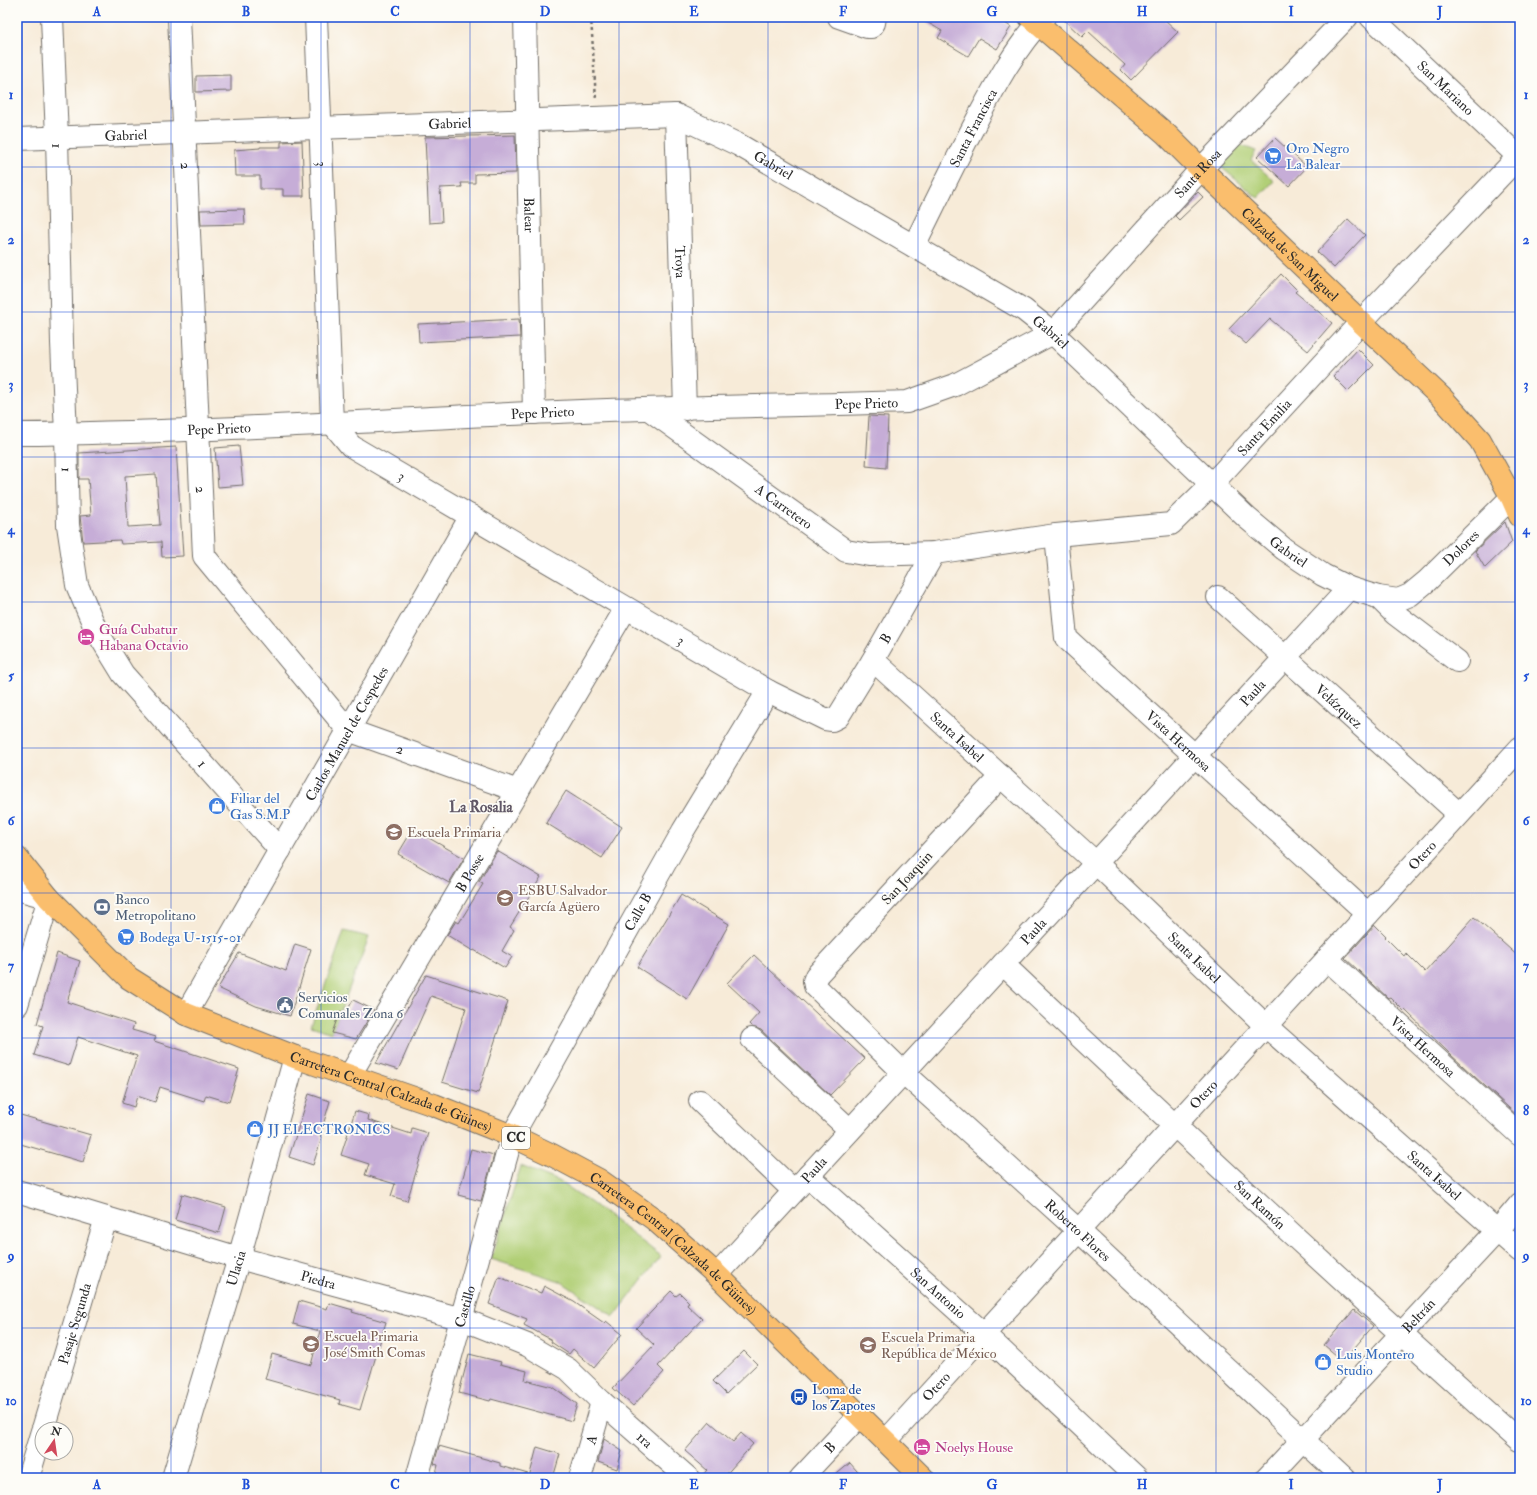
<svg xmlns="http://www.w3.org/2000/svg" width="1537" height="1495" font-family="'IM FELL Double Pica',serif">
  <rect width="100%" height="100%" fill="#fdfcf7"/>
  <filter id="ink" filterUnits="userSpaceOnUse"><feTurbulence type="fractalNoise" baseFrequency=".025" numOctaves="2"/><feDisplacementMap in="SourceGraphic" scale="8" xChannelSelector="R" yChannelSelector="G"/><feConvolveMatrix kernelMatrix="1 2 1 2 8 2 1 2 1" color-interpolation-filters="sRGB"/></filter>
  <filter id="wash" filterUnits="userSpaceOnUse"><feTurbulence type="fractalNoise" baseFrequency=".012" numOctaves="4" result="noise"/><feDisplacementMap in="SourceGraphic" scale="16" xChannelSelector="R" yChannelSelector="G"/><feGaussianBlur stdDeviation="0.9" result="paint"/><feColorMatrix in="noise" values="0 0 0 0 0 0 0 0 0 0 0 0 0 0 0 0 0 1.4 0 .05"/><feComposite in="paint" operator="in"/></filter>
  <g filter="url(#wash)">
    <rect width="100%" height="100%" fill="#f7ebd8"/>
    <!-- green -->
    <path fill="#b1cf76" stroke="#6e7d50" d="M1240 145 1256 151 1251 160 1274 181 1258 198 1222 168 1221 159 1230 147Z
      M344 931 369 937 332 1033 311 1026Z
      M521 1166 559 1181 593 1204 661 1256 614 1317 560 1281 491 1259Z"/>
    <g id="blocks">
      <!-- building -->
      <path fill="#c6add7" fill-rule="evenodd" d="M918 17H996L1011 27 997 49 979 38 968 56 938 38 942 31Z
        M1061 17H1162L1178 32 1131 80 1121 70 1125 65 1088 31 1082 37Z
        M231 75V91L196 92V76Z
        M515 135 516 173 475 174V183H461L462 187 440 188 442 222 429 223 425 137Z
        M1275 138 1307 167 1289 186 1257 157Z
        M302 141 304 196H283V189H260V176H235L234 150 260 148V147H281V142Z
        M1198 192 1203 197 1179 220 1175 216Z
        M244 209 245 224 201 225 200 210Z
        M1348 219 1365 235 1334 268 1317 252Z
        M1281 274 1297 290 1295 292 1332 323 1308 351 1270 319 1246 344 1229 329Z
        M519 319 520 337 419 342 418 324Z
        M1358 349 1374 365 1348 391 1333 376Z
        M869 416 888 417 886 468 866 466Z
        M239 446 243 485 218 487 215 448Z
        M176 447 183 556 162 557 161 542 121 544 120 540 83 542 80 516 91 515 88 479H79V453ZM156 474 160 525 128 527 125 476Z
        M1505 522 1512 542 1485 568 1475 551Z
        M566 791 622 827 602 858 546 823Z
        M413 829 464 858 449 883 398 854Z
        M497 851 541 877 510 927 514 930 502 951 512 957 505 968 474 950 473 951 447 935 456 921 459 923 483 884 479 882Z
        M681 895 729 924 687 999 637 967Z
        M1474 917 1520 958V1118L1451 1055 1405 1010 1404 1011 1390 997 1388 998 1345 958 1375 925 1386 936 1385 937 1404 956 1406 953 1425 972Z
        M295 944 311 949 290 1016 256 1006 218 988 239 953 286 971Z
        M57 953 80 961 67 1002 134 1024 132 1030 156 1037 154 1041 239 1069 229 1102 206 1095 204 1101 160 1087 155 1102 137 1096 134 1107 122 1103 137 1056 78 1037 69 1066 34 1055 43 1026 37 1024Z
        M754 955 865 1059 830 1095 761 1030 752 1027 749 1024 759 1013 727 983Z
        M426 975 508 1001 478 1093 442 1082 466 1008 431 996 398 1070 376 1063Z
        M353 1000 374 1010 356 1039 332 1033 340 1011 346 1013Z
        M309 1094 330 1101 320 1136 322 1137 313 1165 289 1157Z
        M355 1111 369 1115 368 1120 411 1134 412 1128 428 1133 407 1201 391 1196 395 1184 365 1175 369 1164 341 1155Z
        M17 1114 91 1135 83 1162 17 1143Z
        M471 1149 494 1155 481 1201 458 1195Z
        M182 1194 226 1207 219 1233 175 1220Z
        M499 1277 541 1293 544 1286 574 1302 604 1323 606 1321 622 1334 594 1368 573 1349 569 1354 551 1342 552 1340 524 1325 527 1319 489 1304Z
        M671 1291 676 1296 680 1293 689 1302 687 1305 702 1319 658 1366 664 1372 633 1406 613 1388 654 1345 636 1328Z
        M299 1301 327 1309 329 1303 353 1310 352 1312 386 1322 360 1410 339 1404 340 1400 265 1379 272 1354 311 1365 320 1331 293 1324Z
        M1354 1310 1373 1326 1343 1361 1324 1345Z
        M744 1351 757 1364 726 1394 713 1381Z
        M469 1354 501 1362 500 1364 527 1371 525 1380 553 1387 577 1404 572 1421 491 1399 490 1401 459 1393Z
        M710 1422 733 1442 741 1433 753 1444 723 1478H700L707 1470 685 1451Z
        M604 1439 622 1451 617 1469 598 1462Z
        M439 1446 500 1463V1466L528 1474 527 1478H435L438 1465 434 1464Z
        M537 1447 560 1454 553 1478H529Z
        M850 1463 863 1478H832Z"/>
    </g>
  </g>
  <g filter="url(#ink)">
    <use href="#blocks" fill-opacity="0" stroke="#726e68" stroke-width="1"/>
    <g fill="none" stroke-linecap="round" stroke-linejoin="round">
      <defs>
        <g id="minor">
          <path id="s1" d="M52 17 57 138 62 343 66 434 68 525 77 585 96 630 123 674 280 850"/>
          <path id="s2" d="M179 17 204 556 348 730 518 791"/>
          <path id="s3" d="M316 17 332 423 351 446 768 691 825 719 832 720 838 717 873 660 934 553"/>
          <path id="s4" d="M525 17 534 413"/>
          <path d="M839 17 867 27H871L874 23 875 17"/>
          <path id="s5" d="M1371 17 1520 158"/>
          <path id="s6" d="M676 115 685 409"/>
          <path id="s7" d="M17 139 676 115 739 145 1024 310 1053 333 1247 518 1284 549 1323 575 1349 588 1378 597 1398 600 1410 595 1427 581 1520 489"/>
          <path id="s8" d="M914 246C935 203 956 160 978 118 997 82 1016 47 1044 17"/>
          <path id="s9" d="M650 410 846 551 869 555 934 553 1056 535 1171 524 1212 484 1361 322 1520 155"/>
          <path id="s10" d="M17 434C188 433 360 421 531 413 656 407 782 406 907 402L955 385 1053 333 1201 169 1347 17"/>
          <path id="s11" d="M1056 535 1066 638 1368 914"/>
          <path id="s12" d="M1218 597 1459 814"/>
          <path d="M1378 597 1395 614 1457 661"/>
          <path id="s13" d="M873 660 1096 863 1266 1026 1520 1251"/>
          <path id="s14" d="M1001 776 816 976 814 981 815 986 903 1072 1079 1231 1344 1478"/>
          <path d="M17 889 49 898 17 1005"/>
          <path id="s15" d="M1327 959 1520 1135"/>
          <path id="s16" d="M1003 964C1173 1125 1345 1285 1520 1441"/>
          <path id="s17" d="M186 1014 471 516"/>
          <path d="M752 1039 850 1130"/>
          <path id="s18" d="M350 1075 626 608"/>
          <path d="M700 1101 794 1191"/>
          <path id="s19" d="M808 1176 984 1334 1137 1478"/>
          <path id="s20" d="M17 1191 239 1258 462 1319 527 1345 568 1369 602 1402 688 1478"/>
          <path id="s21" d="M717 1275 1349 588"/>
          <path id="s22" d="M43 1429 106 1218"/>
          <path id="s23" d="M886 1441 1520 748"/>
          <path d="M28 1478 42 1431"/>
          <path id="s24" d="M173 1478 239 1258 295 1057"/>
          <path id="s25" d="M417 1478 512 1136 683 831 768 691"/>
          <path id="s26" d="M580 1478 602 1402"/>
          <path id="s27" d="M801 1478 859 1416"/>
          <path id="s28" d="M1267 1478 1498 1230 1520 1204"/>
        </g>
        <g id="major">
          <path id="s29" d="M1030 17 1166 134 1201 169 1361 322 1443 399 1480 440 1512 498 1520 516"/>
          <path id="s30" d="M17 858 49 898 129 978 186 1014 295 1057 434 1105 512 1136 552 1155 599 1180 654 1219 717 1275 923 1478"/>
        </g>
      </defs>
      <!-- minor casing -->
      <use href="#minor" stroke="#726e68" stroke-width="24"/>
      <!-- major casing -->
      <use href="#major" stroke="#726e68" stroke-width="24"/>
      <!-- path -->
      <path stroke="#726e68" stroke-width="2.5" stroke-dasharray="3 3" stroke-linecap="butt" d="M591 17 596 100"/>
      <!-- minor -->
      <use href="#minor" stroke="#fff" stroke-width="22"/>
      <!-- major -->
      <use href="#major" stroke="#fabe6d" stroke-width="22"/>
    </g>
  </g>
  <!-- grid -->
  <path fill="none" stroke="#1d4ed8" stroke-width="1" stroke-opacity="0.55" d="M171 17V1478M321 17V1478M470 17V1478M619 17V1478M768 17V1478M918 17V1478M1067 17V1478M1216 17V1478M1366 17V1478M17 167H1520M17 312H1520M17 457H1520M17 602H1520M17 748H1520M17 893H1520M17 1038H1520M17 1183H1520M17 1328H1520"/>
  <!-- icons -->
  <defs>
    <symbol id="supermarket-disc" viewBox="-11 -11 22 22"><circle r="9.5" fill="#3f7fe0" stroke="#fdfcf7"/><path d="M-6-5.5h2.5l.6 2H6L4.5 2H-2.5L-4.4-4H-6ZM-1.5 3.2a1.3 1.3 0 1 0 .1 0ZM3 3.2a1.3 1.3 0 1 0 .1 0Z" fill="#fff"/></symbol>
    <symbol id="hotel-disc" viewBox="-11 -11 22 22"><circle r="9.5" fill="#d1479c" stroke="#fdfcf7"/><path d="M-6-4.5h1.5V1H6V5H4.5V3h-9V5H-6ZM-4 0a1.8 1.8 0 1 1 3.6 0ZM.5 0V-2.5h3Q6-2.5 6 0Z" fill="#fff"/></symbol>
    <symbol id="shop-disc" viewBox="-11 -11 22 22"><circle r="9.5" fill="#3f7fe0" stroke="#fdfcf7"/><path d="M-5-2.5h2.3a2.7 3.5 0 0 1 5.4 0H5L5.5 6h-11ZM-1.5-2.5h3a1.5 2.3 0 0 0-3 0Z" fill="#fff"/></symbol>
    <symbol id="school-disc" viewBox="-11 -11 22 22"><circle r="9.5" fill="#8d6e63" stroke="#fdfcf7"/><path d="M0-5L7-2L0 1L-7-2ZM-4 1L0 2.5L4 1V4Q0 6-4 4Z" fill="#fff"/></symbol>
    <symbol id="bank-disc" viewBox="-11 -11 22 22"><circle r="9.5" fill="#5c6f8a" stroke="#fdfcf7"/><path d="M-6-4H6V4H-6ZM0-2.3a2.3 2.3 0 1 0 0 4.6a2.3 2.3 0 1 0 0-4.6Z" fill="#fff"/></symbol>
    <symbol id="civic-disc" viewBox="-11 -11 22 22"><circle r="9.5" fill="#5c6f8a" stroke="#fdfcf7"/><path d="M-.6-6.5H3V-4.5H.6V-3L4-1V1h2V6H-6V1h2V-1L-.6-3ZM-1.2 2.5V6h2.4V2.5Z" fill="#fff"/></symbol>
    <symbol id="bus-disc" viewBox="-11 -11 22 22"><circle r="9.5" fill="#1a4fb4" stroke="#fdfcf7"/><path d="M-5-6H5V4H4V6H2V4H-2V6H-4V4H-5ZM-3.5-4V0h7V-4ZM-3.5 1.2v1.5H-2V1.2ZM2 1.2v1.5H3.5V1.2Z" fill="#fff"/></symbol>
  </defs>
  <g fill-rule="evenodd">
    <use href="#supermarket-disc" x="1263" y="146" width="20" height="20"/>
    <use href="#hotel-disc" x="76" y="627" width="20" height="20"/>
    <use href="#shop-disc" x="207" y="796" width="20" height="20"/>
    <use href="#school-disc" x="384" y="822" width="20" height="20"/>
    <use href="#school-disc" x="495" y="888" width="20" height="20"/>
    <use href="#bank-disc" x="92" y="897" width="20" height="20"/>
    <use href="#supermarket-disc" x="116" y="927" width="20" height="20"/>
    <use href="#civic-disc" x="275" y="995" width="20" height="20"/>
    <use href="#shop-disc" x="245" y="1119" width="20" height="20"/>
    <use href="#school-disc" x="301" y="1334" width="20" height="20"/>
    <use href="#school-disc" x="858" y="1335" width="20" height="20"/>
    <use href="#shop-disc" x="1313" y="1352" width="20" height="20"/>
    <use href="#bus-disc" x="789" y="1387" width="20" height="20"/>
    <use href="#hotel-disc" x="912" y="1437" width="20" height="20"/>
  </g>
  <g text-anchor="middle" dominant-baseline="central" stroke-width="3.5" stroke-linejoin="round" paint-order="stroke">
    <!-- shield labels -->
    <rect fill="#fdfcf7" stroke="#6a6a68" stroke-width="1" x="502" y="1127" width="28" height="22" rx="3"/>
    <g font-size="13" font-weight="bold" fill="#2b2b2b">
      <text x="516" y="1138">CC</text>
    </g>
    <!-- street labels -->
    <g font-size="14" fill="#2b2b2b" stroke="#fdfcf7">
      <text stroke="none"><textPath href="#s5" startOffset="103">San Mariano</textPath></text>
      <text stroke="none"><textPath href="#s7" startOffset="433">Gabriel</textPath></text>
      <text stroke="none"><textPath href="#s8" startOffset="132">Santa Francisca</textPath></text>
      <text stroke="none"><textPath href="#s7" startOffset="109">Gabriel</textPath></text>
      <text stroke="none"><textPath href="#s1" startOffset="129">1</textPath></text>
      <text stroke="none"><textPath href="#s3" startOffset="147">3</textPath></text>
      <text stroke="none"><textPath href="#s7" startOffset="769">Gabriel</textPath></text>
      <text stroke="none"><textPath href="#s2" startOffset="149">2</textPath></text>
      <text stroke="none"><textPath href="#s10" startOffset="1268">Santa Rosa</textPath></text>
      <text stroke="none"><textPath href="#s4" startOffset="198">Balear</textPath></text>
      <text stroke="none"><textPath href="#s29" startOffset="352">Calzada de San Miguel</textPath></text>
      <text stroke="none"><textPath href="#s6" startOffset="147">Troya</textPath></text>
      <text stroke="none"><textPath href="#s7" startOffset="1093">Gabriel</textPath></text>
      <text stroke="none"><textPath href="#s10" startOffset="850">Pepe Prieto</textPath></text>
      <text stroke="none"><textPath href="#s10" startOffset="526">Pepe Prieto</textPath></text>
      <text stroke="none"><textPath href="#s9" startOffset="703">Santa Emilia</textPath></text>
      <text stroke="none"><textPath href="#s10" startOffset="202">Pepe Prieto</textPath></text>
      <text stroke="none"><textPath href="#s1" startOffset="453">1</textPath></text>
      <text stroke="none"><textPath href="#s3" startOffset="495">3</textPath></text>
      <text stroke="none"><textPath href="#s2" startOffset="473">2</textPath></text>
      <text stroke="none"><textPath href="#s9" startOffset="165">A Carretero</textPath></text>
      <text stroke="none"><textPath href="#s7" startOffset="1621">Dolores</textPath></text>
      <text stroke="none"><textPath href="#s7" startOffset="1417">Gabriel</textPath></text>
      <text stroke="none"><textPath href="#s3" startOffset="1089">B</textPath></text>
      <text stroke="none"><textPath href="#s3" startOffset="819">3</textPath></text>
      <text stroke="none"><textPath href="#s21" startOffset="791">Paula</textPath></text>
      <text stroke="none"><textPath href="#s12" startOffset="163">Velázquez</textPath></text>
      <text stroke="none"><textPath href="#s17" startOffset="323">Carlos Manuel de Cespedes</textPath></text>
      <text stroke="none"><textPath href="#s13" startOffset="114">Santa Isabel</textPath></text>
      <text stroke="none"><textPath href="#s11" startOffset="256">Vista Hermosa</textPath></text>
      <text stroke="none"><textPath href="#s2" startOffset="821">2</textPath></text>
      <text stroke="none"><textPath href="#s1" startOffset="789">1</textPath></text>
      <text stroke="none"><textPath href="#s23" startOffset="794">Otero</textPath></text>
      <text stroke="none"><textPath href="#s18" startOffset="235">B Posse</textPath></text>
      <text transform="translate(907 878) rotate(-47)">San Joaquin</text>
      <text stroke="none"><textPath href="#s25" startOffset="612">Calle B</textPath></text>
      <text stroke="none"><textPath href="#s21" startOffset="467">Paula</textPath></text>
      <text stroke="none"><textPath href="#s13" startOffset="438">Santa Isabel</textPath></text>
      <text stroke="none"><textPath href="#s15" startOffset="130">Vista Hermosa</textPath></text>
      <text stroke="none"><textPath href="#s30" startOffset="451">Carretera Central (Calzada de Güines)</textPath></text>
      <text stroke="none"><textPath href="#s23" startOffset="470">Otero</textPath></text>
      <text stroke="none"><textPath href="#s21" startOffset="143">Paula</textPath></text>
      <text stroke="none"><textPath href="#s13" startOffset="762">Santa Isabel</textPath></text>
      <text stroke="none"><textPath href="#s16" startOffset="352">San Ramón</textPath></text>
      <text stroke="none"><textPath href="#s14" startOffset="642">Roberto Flores</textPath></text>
      <text stroke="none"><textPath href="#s30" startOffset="775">Carretera Central (Calzada de Güines)</textPath></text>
      <text stroke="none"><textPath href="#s24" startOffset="219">Ulacia</textPath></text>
      <text stroke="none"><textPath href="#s20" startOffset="314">Piedra</textPath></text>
      <text stroke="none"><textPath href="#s19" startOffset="175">San Antonio</textPath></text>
      <text stroke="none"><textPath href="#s25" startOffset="178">Castillo</textPath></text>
      <text stroke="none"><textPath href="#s28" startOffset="222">Beltrán</textPath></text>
      <text stroke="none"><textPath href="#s22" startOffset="110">Pasaje Segunda</textPath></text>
      <text stroke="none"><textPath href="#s23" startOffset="74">Otero</textPath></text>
      <text stroke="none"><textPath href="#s26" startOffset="40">A</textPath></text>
      <text stroke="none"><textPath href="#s20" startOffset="685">1ra</textPath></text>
      <text stroke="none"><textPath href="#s27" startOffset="42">B</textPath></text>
    </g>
    <!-- shop labels -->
    <g font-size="14" fill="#366cbe" stroke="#fdfcf7" text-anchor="start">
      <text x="1286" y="148">Oro Negro<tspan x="1286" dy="16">La Balear</tspan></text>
      <text x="230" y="798">Filiar del<tspan x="230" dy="16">Gas S.M.P</tspan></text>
      <text x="139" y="937">Bodega U-1515-01</text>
      <text x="268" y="1129">JJ ELECTRONICS</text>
      <text x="1336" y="1354">Luis Montero<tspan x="1336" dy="16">Studio</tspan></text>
    </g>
    <!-- hotel labels -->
    <g font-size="14" fill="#b23c85" stroke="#fdfcf7" text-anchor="start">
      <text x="99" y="629">Guía Cubatur<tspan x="99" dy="16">Habana Octavio</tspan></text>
      <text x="935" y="1447">Noelys House</text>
    </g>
    <!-- education labels -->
    <g font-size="14" fill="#785e54" stroke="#fdfcf7" text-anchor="start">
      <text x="407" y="832">Escuela Primaria</text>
      <text x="518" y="890">ESBU Salvador<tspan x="518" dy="16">García Agüero</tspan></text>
      <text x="324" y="1336">Escuela Primaria<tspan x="324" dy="16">José Smith Comas</tspan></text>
      <text x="881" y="1337">Escuela Primaria<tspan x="881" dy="16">República de México</tspan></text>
    </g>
    <!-- service labels -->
    <g font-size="14" fill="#4e5e75" stroke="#fdfcf7" text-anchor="start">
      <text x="115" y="899">Banco<tspan x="115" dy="16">Metropolitano</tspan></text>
      <text x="298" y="997">Servicios<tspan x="298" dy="16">Comunales Zona 6</tspan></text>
    </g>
    <!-- transit labels -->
    <g font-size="14" fill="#164399" stroke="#fdfcf7" text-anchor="start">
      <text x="812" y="1389">Loma de<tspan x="812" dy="16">los Zapotes</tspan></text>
    </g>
    <!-- neighbourhood labels -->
    <g font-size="15" font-weight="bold" fill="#615867" stroke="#fdfcf7">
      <text x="481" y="807">La Rosalia</text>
    </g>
  </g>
  <!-- margin -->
  <rect width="1537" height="1495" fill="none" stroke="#fdfcf7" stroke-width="44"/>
  <!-- north arrow -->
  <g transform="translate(54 1441) rotate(13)"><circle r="19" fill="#fdfcf7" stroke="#a9a8a5"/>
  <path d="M0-3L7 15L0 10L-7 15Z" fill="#d1495b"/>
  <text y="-6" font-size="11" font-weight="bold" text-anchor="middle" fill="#2b2b2b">N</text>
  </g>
  <rect x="22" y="22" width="1493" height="1451" fill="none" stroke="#1d4ed8" stroke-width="1.5"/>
  <g font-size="13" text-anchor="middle" font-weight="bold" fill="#1d4ed8">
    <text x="97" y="16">A</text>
    <text x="246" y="16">B</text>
    <text x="395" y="16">C</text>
    <text x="545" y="16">D</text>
    <text x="694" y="16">E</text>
    <text x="843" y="16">F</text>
    <text x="992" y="16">G</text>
    <text x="1142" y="16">H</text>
    <text x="1291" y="16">I</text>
    <text x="1440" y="16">J</text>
    <text x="11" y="99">1</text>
    <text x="1526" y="99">1</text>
    <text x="11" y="244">2</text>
    <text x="1526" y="244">2</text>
    <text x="11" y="389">3</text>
    <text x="1526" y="389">3</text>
    <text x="11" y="534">4</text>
    <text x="1526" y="534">4</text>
    <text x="11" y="680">5</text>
    <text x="1526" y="680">5</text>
    <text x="11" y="825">6</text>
    <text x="1526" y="825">6</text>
    <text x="11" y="970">7</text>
    <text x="1526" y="970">7</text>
    <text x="11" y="1115">8</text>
    <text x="1526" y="1115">8</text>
    <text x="11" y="1260">9</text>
    <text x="1526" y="1260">9</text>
    <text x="11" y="1405">10</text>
    <text x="1526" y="1405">10</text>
    <text x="97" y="1489">A</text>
    <text x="246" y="1489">B</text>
    <text x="395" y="1489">C</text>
    <text x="545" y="1489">D</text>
    <text x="694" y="1489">E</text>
    <text x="843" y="1489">F</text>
    <text x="992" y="1489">G</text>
    <text x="1142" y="1489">H</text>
    <text x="1291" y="1489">I</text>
    <text x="1440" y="1489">J</text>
  </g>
</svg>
